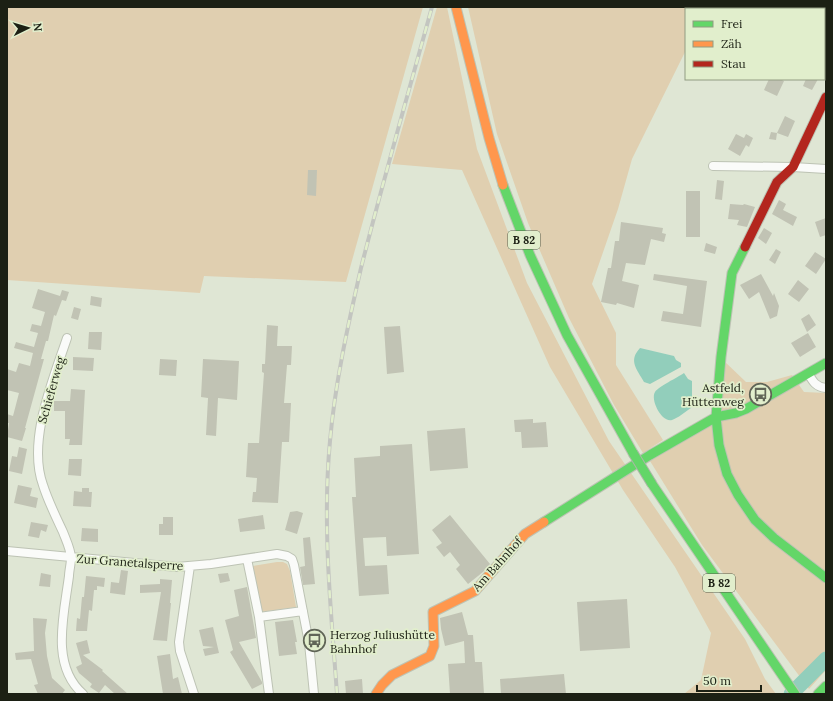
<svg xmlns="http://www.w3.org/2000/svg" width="833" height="701" font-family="Lora,serif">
  <rect width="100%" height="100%" fill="#dfe6d4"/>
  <!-- green -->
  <path fill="#e0cfb0" d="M7 7H423L346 282 204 276 200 293 7 280Z
    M437 7H447L477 149 527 283 609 441 745 639 765 679 776 694H684L701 680 711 633 675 567 623 490 550 367 462 170 392 164Z
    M468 7H707L706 9H686V50L632 159 618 209 592 284 616 333V365L663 440 643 453 614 405 569 318 528 223 497 134Z
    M722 359 746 382H767L792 375 804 392 826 393V670L809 689 702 545 650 461 720 419Z
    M277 562H283L287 564 290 571 296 607 262 612 253 566Z"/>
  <!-- water -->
  <path fill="#92cebb" d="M640 348 674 356 676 360 681 363V367L650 384 644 382C637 369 628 361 640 348Z
    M684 373 688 379 692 381V405L691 408C685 412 678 418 672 420 662 423 650 400 655 392 659 386 677 378 684 373Z"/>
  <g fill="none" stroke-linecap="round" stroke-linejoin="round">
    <!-- river -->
    <path stroke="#92cebb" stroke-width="15" d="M791 694 826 659"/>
  </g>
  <!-- building -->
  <path fill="#c1c3b4" d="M769 79H780L784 81 777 96 764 90Z
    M806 79H818L812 90 803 86Z
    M785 116 795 121 788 137 777 133 776 140 769 139 771 132 777 133Z
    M736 134 744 138 746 134 753 138 749 147 746 145 740 156 728 149Z
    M308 170H317L316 196 307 195Z
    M717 180 724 181 722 200 715 199Z
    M686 191H700V237H686Z
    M779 200 786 204 783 210 797 217 793 226 772 214Z
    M730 204 743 205 744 204 755 207 747 227 737 225 739 220 728 219Z
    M826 218V235L820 237 815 222Z
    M621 222 663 228 662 233 666 234 664 242 651 239 645 265 626 263 622 281 639 285 634 308 617 303 616 305 601 302 608 268H611L615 241H619Z
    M764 228 772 233 766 244 758 238Z
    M706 243 717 247 715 254 704 251Z
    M776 249 781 252 775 264 769 260Z
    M815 252 826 259 816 274 805 266Z
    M654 274 707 281 701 327 661 321 663 311 683 314 687 286 653 280Z
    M761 274 773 296 774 293 779 306 777 316 770 319 759 292 749 299 740 285Z
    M798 280 809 289 799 302 788 294Z
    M38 289 60 296 62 290 69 292 66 301 62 300 56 316 54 315 48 341H46L41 359H44L25 428H26L22 441 7 437 9 423H7V414L13 416 19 393 7 390V369L16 372 19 363 30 366 33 353 14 348 16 342 34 347 38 333 30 331 32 324 41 326 45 312 32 308Z
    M91 296 102 298 101 307 90 305Z
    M74 307 81 309 78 320 71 318Z
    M809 314 816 325 807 332 801 319Z
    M267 325 278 326 277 346H292L291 365H287L284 403H291L289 442H282L278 503 252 502 253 492H256L257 478 246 477 248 443H259L264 373 262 372V364H265Z
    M400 326 404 372 387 374 384 327Z
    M89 332H102L101 350 88 349Z
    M808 333 816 347 800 357 791 343Z
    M73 357 94 358 93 371 73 370Z
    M160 359 177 360 176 376 159 375Z
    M203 359 239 361 237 400 218 398 216 436 206 435 208 398 201 397Z
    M71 389 85 390 82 445H69L70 439H65V411H54V401H70Z
    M533 419V423L546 422 548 447 522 448 521 432H515L514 420Z
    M465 428 468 468 430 471 427 431Z
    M412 444 419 554 387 556 386 537 363 538 365 566 387 565 389 594 359 596 352 497H356L354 458 380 456V446Z
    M19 447 27 449 22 474 9 471 12 456 17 457Z
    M69 459H82L81 476 68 475Z
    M18 485 32 488 30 496 38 498 36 508 14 503Z
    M82 488H89V492H92L91 507 73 506 74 491 82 492Z
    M297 511 303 513 297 534 285 530 290 512Z
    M263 515 265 529 240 532 238 519Z
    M450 515 490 564 483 572 468 584 456 569 460 565 450 552 444 557 436 547 442 543 432 530Z
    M163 517H173V535H159V524H163Z
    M31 522 48 525 46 532 41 530 39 538 28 536Z
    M82 528 98 529V542L81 541Z
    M310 537 315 584 303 585 300 567 305 566 303 538Z
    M121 570 128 571 125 595 110 593 111 582 119 583Z
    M41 573 51 575 50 587 39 586Z
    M228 573 230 581 220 583 218 574Z
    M86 576 105 578 104 587 97 586V590H94L92 611 89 610 87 631H76L77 618 80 619 82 597H84Z
    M160 579 172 580 170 603H171L167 641 153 640 161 592 140 593V585L160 584Z
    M247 587 256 638 239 642 262 682V684L252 689 230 652 233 650 225 620 239 616 234 590Z
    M627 599 630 648 580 651 577 602Z
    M462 612 468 635H473L475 662H482L484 694H450L448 664 465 663 464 641 445 646 441 629 440 618Z
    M33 618 47 619 45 633 47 656 52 678 65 690 62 694H38L34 685 38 684 31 659 16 660 15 653 34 651Z
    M293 620 297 642H295L297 654 279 656 275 622Z
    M213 627 219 653 205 656 203 649 214 647 203 646 199 630Z
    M87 640 90 653 83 655 103 670 102 671 128 694H115L105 685 99 693 90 687 92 684 79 673 76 667 82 664 76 643Z
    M170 654 173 679 178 677 182 694H163L157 656Z
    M564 674 566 694H501L500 679Z
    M362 679 363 694H346L345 681Z"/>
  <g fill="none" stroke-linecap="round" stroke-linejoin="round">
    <defs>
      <path id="street" d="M713 166 793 167 826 169
        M67 338C53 380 27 441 43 485 48 501 56 517 63 532 66 540 71 550 71 558 71 564 69 571 69 576 64 615 50 665 83 694
        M808 373C813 382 816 387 826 388
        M7 551 177 567 211 564 277 554 287 556 292 559 294 565 309 643 314 694
        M247 559 259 617 269 694
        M190 566 179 642 180 651 194 694
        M259 617 303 611"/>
      <path id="fast" d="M503 185 530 255 567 335 633 453
        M745 247 732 273 721 357 716 417 719 445 727 474 738 495 755 520 774 538 826 578
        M652 484 795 694
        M544 522 650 455 716 417 736 413 746 409 826 363
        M818 694 826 686"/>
      <path id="slow" d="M456 7 489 138 503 185
        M376 694 382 685 392 675 430 656 434 646 433 612 475 591 525 534 544 522"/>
      <path id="jam" d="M745 247 777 182 793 167 826 97"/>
    </defs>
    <!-- street casing -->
    <use href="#street" stroke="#bdc3b4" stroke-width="10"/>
    <!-- fast casing -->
    <use href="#fast" stroke="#bdc3b4" stroke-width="11"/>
    <!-- slow casing -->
    <use href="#slow" stroke="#bdc3b4" stroke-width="11"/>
    <!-- jam casing -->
    <use href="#jam" stroke="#bdc3b4" stroke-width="11"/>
    <!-- street -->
    <use href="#street" stroke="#fafbf9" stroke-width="8"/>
    <!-- fast -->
    <use href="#fast" stroke="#63d668" stroke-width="9"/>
    <!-- slow -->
    <use href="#slow" stroke="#ff974d" stroke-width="9"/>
    <!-- jam -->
    <use href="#jam" stroke="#b3261e" stroke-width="9"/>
    <defs>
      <path id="rail" d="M337 694C331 610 322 525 330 441 335 383 348 325 361 268 383 181 408 94 432 7"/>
    </defs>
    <!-- rail casing -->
    <use href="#rail" stroke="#c3c5c0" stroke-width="4"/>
    <!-- rail -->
    <use href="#rail" stroke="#e1eecc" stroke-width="2.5" stroke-dasharray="8" stroke-linecap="butt"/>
    <defs>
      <path id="fast-bridge" d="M633 453 652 484"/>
    </defs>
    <!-- fast-bridge casing -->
    <use href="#fast-bridge" stroke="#abb7a7" stroke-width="11" stroke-linecap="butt"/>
    <!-- fast-bridge -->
    <use href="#fast-bridge" stroke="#63d668" stroke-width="9"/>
  </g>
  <!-- icons -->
  <defs>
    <symbol id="bus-ring" viewBox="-11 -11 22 22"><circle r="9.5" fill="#e1eecc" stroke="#606557" stroke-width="1.5"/><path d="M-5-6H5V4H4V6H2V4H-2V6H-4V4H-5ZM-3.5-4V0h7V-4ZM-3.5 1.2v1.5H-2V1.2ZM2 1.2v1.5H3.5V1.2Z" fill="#606557"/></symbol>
  </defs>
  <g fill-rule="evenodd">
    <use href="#bus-ring" x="748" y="382" width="25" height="25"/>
    <use href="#bus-ring" x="302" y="628" width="25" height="25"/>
  </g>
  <g text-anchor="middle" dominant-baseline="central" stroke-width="3.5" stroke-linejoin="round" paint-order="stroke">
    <!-- shield labels -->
    <g fill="#e1eecc" stroke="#575e4b" stroke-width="1">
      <rect x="508" y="231" width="32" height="18" rx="3"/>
      <rect x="703" y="574" width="32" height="18" rx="3"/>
    </g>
    <g font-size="11" font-weight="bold" fill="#1c2014">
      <text x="524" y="240">B 82</text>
      <text x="719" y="583">B 82</text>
    </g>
    <!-- poi labels -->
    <g font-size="12" fill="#1c2014" stroke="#e1eecc" text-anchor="end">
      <text x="744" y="387">Astfeld,<tspan x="744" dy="14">Hüttenweg</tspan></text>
      <text x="330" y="634" text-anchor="start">Herzog Juliushütte<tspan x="330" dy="14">Bahnhof</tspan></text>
    </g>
    <!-- street labels -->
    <g font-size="12" fill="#1c2014" stroke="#e1eecc">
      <text transform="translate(51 390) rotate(-74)">Schieferweg</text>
      <text transform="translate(130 562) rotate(4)">Zur Granetalsperre</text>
      <text transform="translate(497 564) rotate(-48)">Am Bahnhof</text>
    </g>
  </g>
  <!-- border -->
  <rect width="833" height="701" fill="none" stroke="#1c2014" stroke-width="16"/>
  <!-- legend -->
  <rect x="685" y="8" width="140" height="72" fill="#e1eecc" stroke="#929c82"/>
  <rect x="693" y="21" width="20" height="6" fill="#63d668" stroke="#929c82"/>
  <text x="721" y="28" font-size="12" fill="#1c2014">Frei</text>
  <rect x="693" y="41" width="20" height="6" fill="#ff974d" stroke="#929c82"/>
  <text x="721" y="48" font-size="12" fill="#1c2014">Zäh</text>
  <rect x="693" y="61" width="20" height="6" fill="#b3261e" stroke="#929c82"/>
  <text x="721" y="68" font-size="12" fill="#1c2014">Stau</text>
  <!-- north arrow -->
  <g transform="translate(28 28) rotate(85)" stroke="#e1eecc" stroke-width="3" paint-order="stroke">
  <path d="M0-3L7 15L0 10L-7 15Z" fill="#1c2014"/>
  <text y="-6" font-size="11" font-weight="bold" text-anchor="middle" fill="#1c2014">N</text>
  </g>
  <!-- scale -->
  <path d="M697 685v6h64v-6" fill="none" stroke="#1c2014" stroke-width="2"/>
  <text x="703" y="685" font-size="12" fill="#1c2014" stroke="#e1eecc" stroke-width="3" paint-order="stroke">50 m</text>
</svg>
